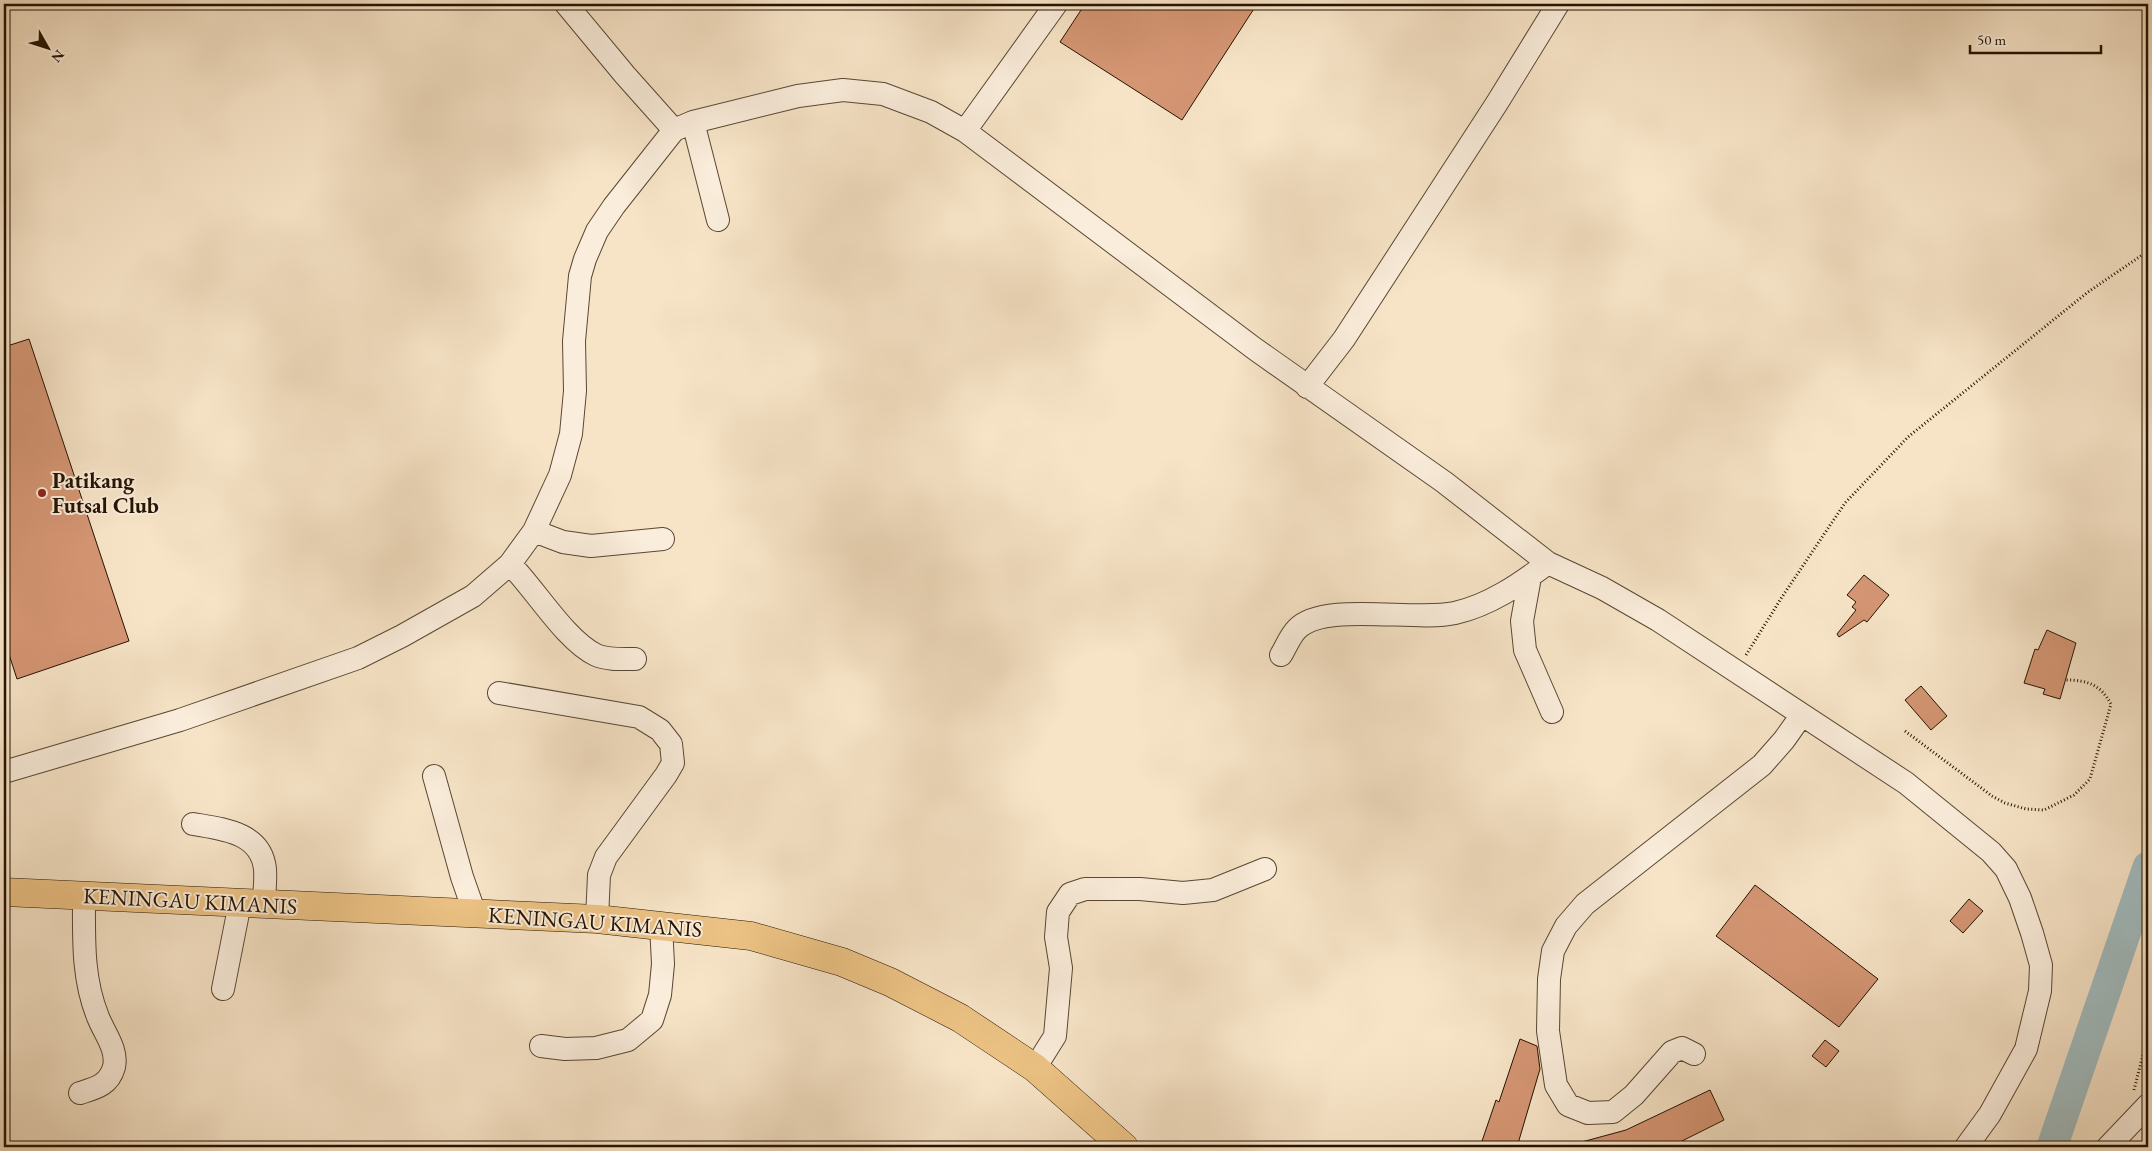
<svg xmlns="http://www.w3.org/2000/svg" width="2152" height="1151" font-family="'EB Garamond',serif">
  <rect width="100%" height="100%" fill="#f7e4c7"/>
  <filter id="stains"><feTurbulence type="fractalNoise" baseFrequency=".004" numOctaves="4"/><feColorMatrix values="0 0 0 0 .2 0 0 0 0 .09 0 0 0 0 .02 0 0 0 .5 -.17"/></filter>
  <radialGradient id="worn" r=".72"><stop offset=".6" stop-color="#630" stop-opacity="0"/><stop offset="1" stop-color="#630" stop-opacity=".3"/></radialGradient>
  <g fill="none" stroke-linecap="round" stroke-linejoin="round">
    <!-- river -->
    <path stroke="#a1bcbf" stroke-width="31" d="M2052 1147 2148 867"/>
  </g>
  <!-- building -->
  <path fill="#d59674" stroke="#241300" d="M1085 4H1257L1182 120 1060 42Z
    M29 339 129 641 17 679 4 639V347Z
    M1864 575 1889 595 1867 622 1864 620 1839 637 1837 634 1856 610 1852 607 1856 602 1847 595Z
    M2047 630 2076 643 2060 699 2043 694 2045 689 2024 683 2035 649 2038 650Z
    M1921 686 1947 716 1931 730 1905 700Z
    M1755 885 1878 979 1839 1027 1716 936Z
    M1969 899 1983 911 1963 933 1950 921Z
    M1520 1039 1537 1046 1540 1069 1517 1147H1480L1496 1100 1499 1102Z
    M1825 1040 1839 1051 1826 1067 1812 1056Z
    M1710 1090 1724 1120 1670 1147H1579L1578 1143 1626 1130Z"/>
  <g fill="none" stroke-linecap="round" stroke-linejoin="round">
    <defs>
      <path id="minor" d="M566 4 625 75 674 130
        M693 122 718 220
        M965 131 1056 4
        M1307 387 1344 339 1497 103 1558 4
        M534 531 563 542 591 546 663 539
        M510 564C535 589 566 641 596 655 607 660 623 659 635 659
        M1530 577 1522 621 1525 650 1552 712
        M1281 655C1286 647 1290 636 1297 629 1324 601 1415 622 1455 613 1490 605 1520 584 1548 563
        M499 693 639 717 660 730 671 744 673 763 666 775 606 857 599 875 597 919
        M4 772 180 720 358 658 402 636 473 596 510 564 534 531 560 475 571 434 575 391 574 341 580 276 585 259 597 231 614 206 674 130 693 122 798 96 843 90 883 94 931 112 965 131 1255 349 1444 482 1548 563 1602 588 1658 620 1906 783 1991 852 2006 869 2020 898 2032 933 2041 965 2040 991 2026 1049 1990 1114 1966 1147
        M434 776 462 877 475 914
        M193 824C222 829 261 832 265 869 266 880 264 893 264 904
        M223 989 240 903
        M541 1046 565 1049 596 1048 628 1040 652 1020 660 995 663 964 661 925
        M1694 1054 1682 1048 1672 1052 1634 1095 1613 1112 1588 1113 1568 1105 1556 1085 1548 1031 1549 979 1553 951 1566 926 1585 904 1762 765 1784 740 1801 716
        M1035 1068 1055 1036 1061 968 1056 937 1058 912 1070 894 1085 889H1140L1183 893 1213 890 1265 869
        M80 1093C96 1088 109 1085 114 1067 118 1049 104 1033 98 1017 82 978 84 937 84 896
        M2108 1147 2148 1105"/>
      <path id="major" d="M4 892 597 919 751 936 842 962 890 982 960 1018 1035 1068 1124 1147"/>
    </defs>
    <!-- minor casing -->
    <use href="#minor" stroke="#594732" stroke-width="24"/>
    <!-- major casing -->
    <use href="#major" stroke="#241300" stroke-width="29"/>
    <!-- path -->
    <path stroke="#241300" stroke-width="3" stroke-dasharray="1 2.5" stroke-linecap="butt" d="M1746 655 1782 597 1845 503 1908 437 2088 292 2148 251
      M1905 731 1992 796 2005 803 2026 809 2044 810 2074 795 2090 779 2111 704C2100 684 2087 680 2065 680
      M2134 1090 2148 1035"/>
    <!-- minor -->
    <use href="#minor" stroke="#faeddb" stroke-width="22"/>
    <!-- major -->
    <use href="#major" stroke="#ecc284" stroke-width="28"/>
  </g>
  <!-- markers -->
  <circle fill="#8f2418" stroke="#faeddb" stroke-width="2" cx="42" cy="493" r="5"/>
  <g text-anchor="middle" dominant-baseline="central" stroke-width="4" stroke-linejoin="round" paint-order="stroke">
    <!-- poi labels -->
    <g font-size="22" font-weight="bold" fill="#241300" stroke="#faeddb" text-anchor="start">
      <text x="52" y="480">Patikang<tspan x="52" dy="25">Futsal Club</tspan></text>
    </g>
    <!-- street labels -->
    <g font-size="22" fill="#241300" stroke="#faeddb">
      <text transform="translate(190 901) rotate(3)">KENINGAU KIMANIS</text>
      <text transform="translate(595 922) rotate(4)">KENINGAU KIMANIS</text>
    </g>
  </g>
  <!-- margin -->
  <rect width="2152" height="1151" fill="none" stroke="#f7e4c7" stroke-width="20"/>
  <rect x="5" y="5" width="2142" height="1141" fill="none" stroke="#241300" stroke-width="2.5"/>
  <rect x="10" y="10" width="2132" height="1131" fill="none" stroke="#241300"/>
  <!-- north arrow -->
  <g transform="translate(48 48) rotate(129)" stroke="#faeddb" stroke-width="4" paint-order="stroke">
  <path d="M0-4L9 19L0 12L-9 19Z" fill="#241300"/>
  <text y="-8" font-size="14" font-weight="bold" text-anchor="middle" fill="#241300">N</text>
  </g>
  <!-- scale -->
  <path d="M1970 45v8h131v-8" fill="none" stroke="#241300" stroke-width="2.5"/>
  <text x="1977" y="45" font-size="15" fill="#241300" stroke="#faeddb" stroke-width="4" paint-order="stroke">50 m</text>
  <rect width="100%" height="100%" filter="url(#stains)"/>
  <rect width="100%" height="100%" fill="url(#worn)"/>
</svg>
